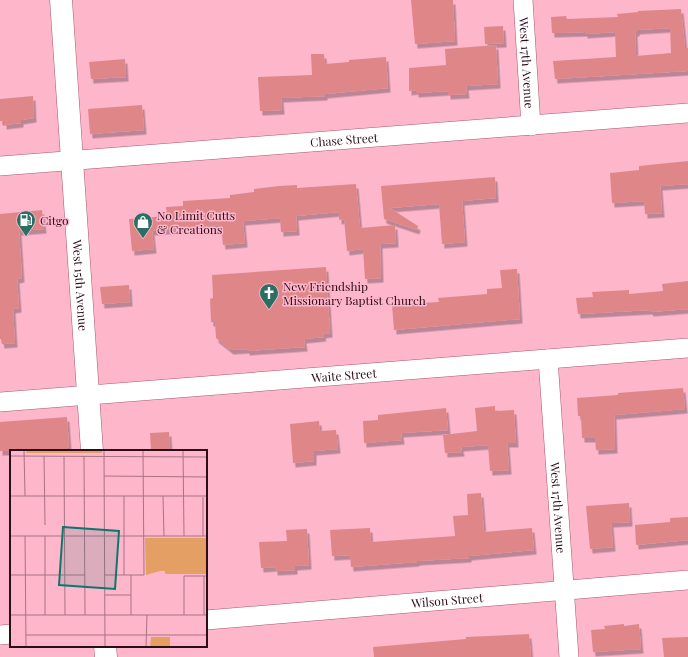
<svg xmlns="http://www.w3.org/2000/svg" width="688" height="657" font-family="'Playfair Display',serif">
  <defs>
    <filter id="shadow"><feDropShadow dx="2.5" dy="4.5" stdDeviation="0" flood-color="#0004"/></filter>
  </defs>
  <rect width="100%" height="100%" fill="#feb6cb"/>
  <!-- building -->
  <path fill="#df8788" fill-rule="evenodd" filter="url(#shadow)" d="M411 0H453L455 41 415 44Z
    M681 9 685 48H688V70L687 71 555 79 553 61 616 57 615 32 585 34V32L552 33 551 17 566 16 567 19 618 17 617 14 638 12V11ZM670 28 671 53 636 56 635 32H637V30Z
    M503 26 504 43 485 44 484 27Z
    M496 45 498 84 466 86 467 94 448 95V91L416 93V90L409 91V68L446 65 445 49Z
    M311 54H324L325 64 349 62V60L386 57 388 88 325 94V96L281 98 282 110 260 111 258 77 312 75Z
    M125 59 126 77 91 79 89 62Z
    M33 96 34 118 21 120V123L4 125V121H0V99Z
    M142 105 144 130 90 134 88 109Z
    M688 161V184L660 186 662 213 645 214 644 201 612 203 610 173 639 170V166Z
    M495 177 496 198 462 201 465 242 442 244 439 204 390 208 418 226 417 230 384 219 381 186Z
    M356 184 360 228 395 225 396 243 380 244 381 278 365 279 363 249 347 251 344 219 339 220V212L296 216 297 231 281 232 280 218 243 221 245 243 223 245 221 225 152 231 154 249 132 251 129 219 167 216 166 207 183 206V201L230 198V195L254 192V189L279 186 297 185V188Z
    M42 210 44 229 19 231 22 278 17 279 19 308 13 309 15 343 2 344 1 339H0V214Z
    M326 267 330 333 323 334 324 337 304 339 305 347 247 351V349L231 350 216 338 215 322H211L210 299 213 298 212 275Z
    M517 269 520 319 394 330 392 305 439 302 438 298 487 294V289L502 288 500 270Z
    M688 281V309L651 312 650 310 578 314 576 298 593 297 592 292 629 290V294L663 291 662 284Z
    M129 285 130 302 102 304 100 287Z
    M683 388 685 409 614 415 615 449 596 450 595 438H582L581 416H578L577 398 618 395V393Z
    M495 406V411L514 410 516 443H507L509 470 490 471 488 445 461 447 462 452 445 453 443 435 477 431 475 408Z
    M446 408 448 430 401 433 402 440 364 443 363 421 378 420V415Z
    M67 417 69 447 67 448V451H52L51 449 23 451H0V422Z
    M319 421 320 431 336 430 338 449 314 451V461L293 463 290 424Z
    M169 432 170 451H151L150 433Z
    M481 493 484 532 532 528 534 550 469 556V558L417 561V562L351 567 350 555 332 556 330 530 370 528 371 542 455 536 453 516 468 515 467 494Z
    M629 503 630 522 611 523 613 547 590 549 586 506Z
    M688 517V540L636 545 635 525 670 522V518Z
    M307 529 309 565 295 566V570L275 571V567L261 568 259 542 287 541 286 530Z
    M624 624V626L639 624 641 649 593 652 591 630 605 629 604 626Z
    M529 634 531 657H374L373 647 466 639V637Z
    M688 637V657H664L662 638Z"/>
  <g fill="none" stroke-linecap="round" stroke-linejoin="round">
    <defs>
      <g id="minor">
        <path id="s1" d="M523 0 531 126"/>
        <path id="s2" d="M0 166 688 113"/>
        <path id="s3" d="M548 359 569 657"/>
        <path id="s4" d="M0 402 688 348"/>
        <path id="s5" d="M206 620 688 580"/>
        <path d="M0 635 11 634"/>
      </g>
      <g id="major">
        <path id="s6" d="M61 0 92 451"/>
        <path d="M105 646 106 657"/>
      </g>
    </defs>
    <!-- minor casing -->
    <use href="#minor" stroke="#a75772" stroke-width="20"/>
    <!-- major casing -->
    <use href="#major" stroke="#a75772" stroke-width="23"/>
    <!-- minor -->
    <use href="#minor" stroke="#fff" stroke-width="19"/>
    <!-- major -->
    <use href="#major" stroke="#fff" stroke-width="22"/>
  </g>
  <!-- icons -->
  <defs>
    <symbol id="fuel-pin" viewBox="-11 -11 22 30"><path d="M0 17L-7.5 6A9.5 9.5 0 1 1 7.5 6Z" fill="#296f63" stroke="#feb6cb"/><path d="M-5.5-6h7V0h2V4h1.3V-2.5L3-4.5l.8-.8L6-3V5H2.5V1h-1V6h-7ZM-4.2-4.7v3.2H.2V-4.7Z" fill="#fff"/></symbol>
    <symbol id="shop-pin" viewBox="-11 -11 22 30"><path d="M0 17L-7.5 6A9.5 9.5 0 1 1 7.5 6Z" fill="#296f63" stroke="#feb6cb"/><path d="M-5-2.5h2.3a2.7 3.5 0 0 1 5.4 0H5L5.5 6h-11ZM-1.5-2.5h3a1.5 2.3 0 0 0-3 0Z" fill="#fff"/></symbol>
    <symbol id="church-pin" viewBox="-11 -11 22 30"><path d="M0 17L-7.5 6A9.5 9.5 0 1 1 7.5 6Z" fill="#296f63" stroke="#feb6cb"/><path d="M-1.2-6h2.4v3.5h3.3v2.4h-3.3V6h-2.4V-.1h-3.3v-2.4h3.3Z" fill="#fff"/></symbol>
  </defs>
  <g fill-rule="evenodd">
    <use href="#fuel-pin" x="15" y="209" width="22" height="30"/>
    <use href="#shop-pin" x="132" y="211" width="22" height="30"/>
    <use href="#church-pin" x="258" y="282" width="22" height="30"/>
  </g>
  <g text-anchor="middle" dominant-baseline="central" stroke-width="3" stroke-linejoin="round" paint-order="stroke">
    <!-- street labels -->
    <g font-size="12" fill="#2c0d18" stroke="#feb6cb">
      <text stroke="none"><textPath href="#s1" startOffset="63">West 17th Avenue</textPath></text>
      <text stroke="none"><textPath href="#s2" startOffset="345">Chase Street</textPath></text>
      <text stroke="none"><textPath href="#s6" startOffset="286">West 15th Avenue</textPath></text>
      <text stroke="none"><textPath href="#s4" startOffset="345">Waite Street</textPath></text>
      <text stroke="none"><textPath href="#s3" startOffset="149">West 17th Avenue</textPath></text>
      <text stroke="none"><textPath href="#s5" startOffset="242">Wilson Street</textPath></text>
    </g>
    <!-- poi labels -->
    <g font-size="12" fill="#2c0d18" stroke="#feb6cb" text-anchor="start">
      <text x="157" y="215">No Limit Cutts<tspan x="157" dy="14">&amp; Creations</tspan></text>
      <text x="40" y="220">Citgo</text>
      <text x="283" y="286">New Friendship<tspan x="283" dy="14">Missionary Baptist Church</tspan></text>
    </g>
  </g>
  <!-- overview -->
  <g transform="translate(10 450)">
    <rect width="197" height="197" fill="#feb6cb"/>
    <path d="M17 0H92V3H16ZM135 88H197V124H155V121H150L136 125ZM141 187H160V197H140Z" fill="#e49f65"/>
    <path fill="none" stroke="#aa7283" stroke-width="1" d="M14 0 15 46M94 0 95 197M173 0 174 86M0 6 197 7M34 6 35 75M54 6 55 165M74 6 75 165M94 26 197 27M0 46H197M114 46V125M153 46 154 86M193 47V86M0 86H197M15 86 16 197M35 86V165M0 125H75M95 125H134L133 0M121 125V165M194 126V165M95 145H121M0 165H197M174 165V126H197M16 185H197M136 197 137 165"/>
    <path fill="#0f766e" fill-opacity="0.15" stroke="#0f766e" stroke-width="2" d="M53 77 109 81 105 139 49 135Z"/>
    <rect width="197" height="197" fill="none" stroke="#2c0d18" stroke-width="2"/>
  </g>
</svg>
